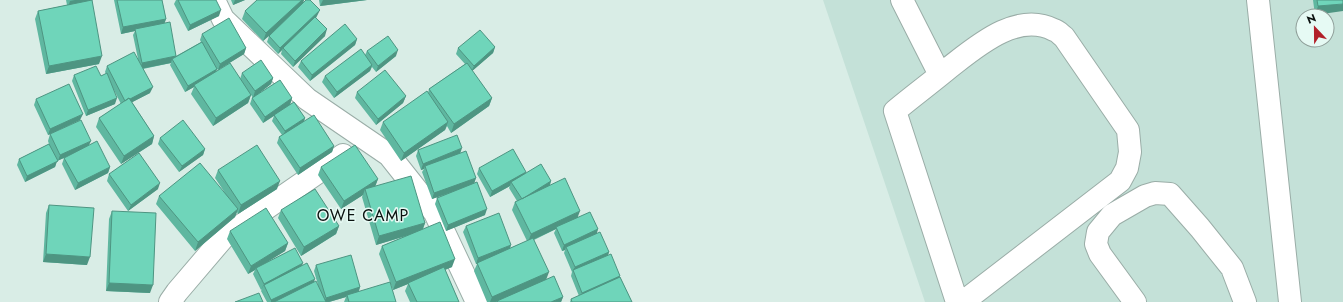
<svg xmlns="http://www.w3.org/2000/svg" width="1343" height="302" font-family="Jost,sans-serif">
  <rect width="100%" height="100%" fill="#d9ede6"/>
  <!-- built -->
  <path fill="#c4e1d8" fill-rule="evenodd" d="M823 0H1343V302H925ZM1303 16H1327V40H1303Z"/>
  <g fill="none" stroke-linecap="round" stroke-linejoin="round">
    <defs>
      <path id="minor" d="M214 0 223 19 307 99 389 155 435 213 477 302
        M902 0 940 75
        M1258 0 1290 302
        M170 302 177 292 223 238 343 155
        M957 302 895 111C913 96 932 82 950 67 977 46 1017 11 1054 30 1058 31 1061 35 1064 37L1128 130 1130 152 1127 168 1120 181 963 302
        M1135 302 1100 254 1096 244 1098 232 1112 215 1145 196 1155 193 1170 194 1200 228 1232 268 1245 302"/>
    </defs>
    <!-- minor casing -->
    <use href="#minor" stroke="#9aada7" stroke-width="24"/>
    <!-- minor -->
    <use href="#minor" stroke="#fff" stroke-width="22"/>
  </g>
  <!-- wall -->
  <path fill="#5fb7a0" d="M66 0H93H92L99 64 46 74 35 19 38 11 67 5Z
    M114 0H162L166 19 164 23 176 56 201 42 200 40 202 34 246 48 244 54 218 70 217 69 216 71 240 79 242 73 273 78 271 84 253 98 248 90 251 95 248 103 213 126 191 94 194 87 185 92 170 65 171 63 143 69 150 93 132 102 154 136 152 144 121 164 96 127 99 118 121 104 114 90 115 104 86 116 72 81 74 75 101 76 106 74 105 72 107 66 138 59 133 35 135 31 121 34Z
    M176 0H216L219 16 188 31 174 4Z
    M231 0H245L233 5Z
    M257 0H304L302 4 317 16 316 18 325 36 293 67 281 54 282 50 278 54 267 42 269 36 263 41 242 19 245 11Z
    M319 0H367L320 6Z
    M1313 0H1343L1315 15Z
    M357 39 355 45 310 81 298 67 301 61Z
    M495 47 493 53 472 71 492 98 489 106 451 133 447 126 445 130 401 161 380 130 383 122 428 93 429 89 465 64 456 54 458 48Z
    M367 51 396 56 376 72 372 67 370 71 334 98 322 82 325 76 365 55Z
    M357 92 406 96 403 103 376 125 355 98Z
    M252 98H292L290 104 305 118 304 121 334 146 332 152 298 175 277 143 279 137 282 135 272 121 274 116 263 123 250 104Z
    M36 99 80 120 48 135 34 105Z
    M50 134 89 145 110 167 108 173 75 190 62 164 64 158 57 161 55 167 25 182 17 165 19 159 49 144 48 141Z
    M160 138 205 149 203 155 179 172 158 144Z
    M418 150 460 153 476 178 474 182 485 215 446 231 435 204 437 198 444 195 432 199 422 172 424 169 421 170 416 156Z
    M321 167 378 179 375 186 425 223 423 229 452 267 445 270 459 302H410L405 291 408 284 393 290 379 254 382 246 406 236 376 245 362 197 363 195 341 209 318 175Z
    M479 168 525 174 551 181 550 185 578 217 598 229 596 234 609 252 608 255 620 277 632 302H570L571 299 579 296 571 276 572 272 564 253 565 250 562 251 554 233 556 229 534 240 546 279 563 297 561 302H487L474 271 477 264H476L463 232 466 226 511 245 510 248 527 241 512 210 515 202 517 201 509 188 510 186 490 197 477 174Z
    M218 170 277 189 238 214 237 212 235 217 195 251 156 204 159 196 225 193 215 178Z
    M109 174 158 189 128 211 107 181Z
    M49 205 87 265 43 262 46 213Z
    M281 210 339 226 336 234 301 256 278 218Z
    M112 211 150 293 106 291 109 219Z
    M230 231 288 243 285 251 269 261 302 266 313 283 318 285 314 271 316 265 360 287 359 291 396 302H344L346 297 329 302H267L261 291 262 289 261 290 253 274 255 270 248 274 227 239Z"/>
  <!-- shaded-wall -->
  <path fill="#4e9582" d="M75 0H93L68 7 70 1Z
    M235 0H245L233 5Z
    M302 0H304L302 6 263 41 266 33Z
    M323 0H367L320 6Z
    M1343 4V11L1315 15 1318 6Z
    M221 10 219 16 188 31 190 25Z
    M320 10 317 16 284 49 283 48 282 50 278 54 280 48Z
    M166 19 164 25 135 29V31L121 34 123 27Z
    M327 29 325 36 293 67 295 61Z
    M357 39 355 45 310 81 312 75Z
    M495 47 493 53 471 72 474 66Z
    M246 48 244 54 218 70 220 64Z
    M398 50 396 56 376 72 378 66Z
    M102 56 99 64 46 74 49 66Z
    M176 56 172 59 171 63 140 69 142 63Z
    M372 65 370 71 334 98 337 92Z
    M217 69 215 75 194 85V87L185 92 188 86Z
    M273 78 271 84 253 98 255 91Z
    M153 87 150 93 123 107 125 101Z
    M251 95 248 103 213 126 216 118Z
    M406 96 403 103 376 125 378 119Z
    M117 98 115 104 86 116 88 110Z
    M292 98 290 105 263 123 265 117Z
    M492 98 489 106 451 133 454 124Z
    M83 114 80 120 48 135 50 129Z
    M305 118 303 124 283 137 285 131Z
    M448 122 445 130 401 161 404 153Z
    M154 136 152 144 121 164 124 156Z
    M91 141 88 147 57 161 55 167 25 182 27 176 58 161 60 155Z
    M334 146 332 152 298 175 300 168Z
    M462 148 460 154 425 166 424 169 421 170 423 164Z
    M205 149 203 155 179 172 182 166Z
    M110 167 108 173 75 190 78 183Z
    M526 172 523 178 511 182 510 186 490 197 492 191Z
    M476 178 474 184 432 199 434 193Z
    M378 179 375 187 365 189 363 195 341 209 344 201Z
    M280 181 277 189 238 214 241 205Z
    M551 181 549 187 522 199Z
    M160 183 158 189 128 211 131 205Z
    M238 209 235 217 195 251 198 242Z
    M487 209 485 215 446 231 448 225Z
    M580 211 577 219 556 227V229L528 242 531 234Z
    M425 223 422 231 376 245 379 236Z
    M339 226 336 234 301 256 304 247Z
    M598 229 596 236 566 247 565 250 562 251 564 245Z
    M288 243 285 251 256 269V268L255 270 248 274 251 266Z
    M511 245 509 251 476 264 478 258Z
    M609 252 607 258 573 270 575 267Z
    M46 254 90 257 87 265 43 262Z
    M455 259 452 267 409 284 408 283V284L393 290 396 282Z
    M303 263 301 269 264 285 261 290 264 284Z
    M549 272 546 280 496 302H490L492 297Z
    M620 276 618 282 580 299 582 293Z
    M315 279 313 285 278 302H271V300Z
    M109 283 153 285 150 293 106 291Z
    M360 287 358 293 347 295 346 297 329 302H324L326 298Z
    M563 297 561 302H551Z"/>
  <!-- building -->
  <path fill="#6fd5ba" stroke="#4e9582" d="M92 0 102 56 49 66 38 11Z
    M117 0H162L166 19 123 27Z
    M178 0H216L221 10 190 25Z
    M257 0H302L266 33 245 11Z
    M306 0H310L320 10 280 48 269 36Z
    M1317 0H1343V4L1318 6Z
    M315 17 327 29 295 61 283 48Z
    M229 18 246 48 220 64 202 34Z
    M170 22 176 56 142 63 135 29Z
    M345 24 357 39 312 75 301 61Z
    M480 30 495 47 474 66 458 48Z
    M388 36 398 50 378 66 367 51Z
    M202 42 217 69 188 86 172 59Z
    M361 49 372 65 337 92 325 76Z
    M134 52 153 87 130 99 129 98 125 101 107 66Z
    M261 60 273 78 255 91 242 73Z
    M230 63 251 95 216 118 194 85Z
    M467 63 492 98 454 124 429 89Z
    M96 66 101 76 107 73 117 98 88 110 74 75Z
    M385 70 406 96 378 119 357 92Z
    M280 80 292 98 265 117 252 98Z
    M69 84 83 114 50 129 36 99Z
    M427 91 448 122 404 153 383 122Z
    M129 98 154 136 124 156 99 118Z
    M294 102 305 118 285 131 274 115Z
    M314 115 334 146 300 168 279 137Z
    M81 120 91 141 60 155 50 134Z
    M183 120 205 149 182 166 160 138Z
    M457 135 462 148 423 164 418 150Z
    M97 141 110 167 78 183 64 158Z
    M49 144 58 161 27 176 19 159Z
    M257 145 280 181 241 205 218 170Z
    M355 145 378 179 344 201 321 167Z
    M513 149 526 172 492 191 479 168Z
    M466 151 476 178 434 193 425 166Z
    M139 153 160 183 131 205 109 174Z
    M200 163 238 209 198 242 159 196Z
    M541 164 551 181 522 199 511 182Z
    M411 176 425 223 379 236 365 189Z
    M565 178 580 211 531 234 515 202Z
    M477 182 487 209 448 225 437 198Z
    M315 189 339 226 304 247 281 210Z
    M49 205 94 208 90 257 46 254Z
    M266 208 288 243 251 266 230 231Z
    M112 211 156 213 153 285 109 283Z
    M590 212 598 229 564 245 556 227Z
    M499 213 511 245 478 258 466 226Z
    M440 222 455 259 396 282 382 246Z
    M600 232 609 252 575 267 566 247Z
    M533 238 549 272 492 297 477 263Z
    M295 248 303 263 264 284 256 268Z
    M611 254 620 276 582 293 573 270Z
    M351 255 360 287 326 298 316 265Z
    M307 263 315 279 271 300 264 285Z
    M444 267 459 302H417L408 283Z
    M554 276 563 297 551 302H498L497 301Z
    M620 277 632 302H572L571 299Z
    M316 281 326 302H274Z
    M390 282 396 302H349L347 295Z
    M259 293 263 302H235Z"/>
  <g text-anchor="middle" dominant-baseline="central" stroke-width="3" stroke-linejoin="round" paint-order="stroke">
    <!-- neighbourhood labels -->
    <g font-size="16" letter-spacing="1" fill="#0a110f" stroke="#e6faf4">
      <text x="363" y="215">OWE CAMP</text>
    </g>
  </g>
  <!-- north arrow -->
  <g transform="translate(1315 28) rotate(338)"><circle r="19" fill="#e6faf4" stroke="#8e9d98"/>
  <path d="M0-3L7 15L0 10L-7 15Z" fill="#b22029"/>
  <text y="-6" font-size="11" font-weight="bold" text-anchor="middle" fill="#0a110f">N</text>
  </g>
</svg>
